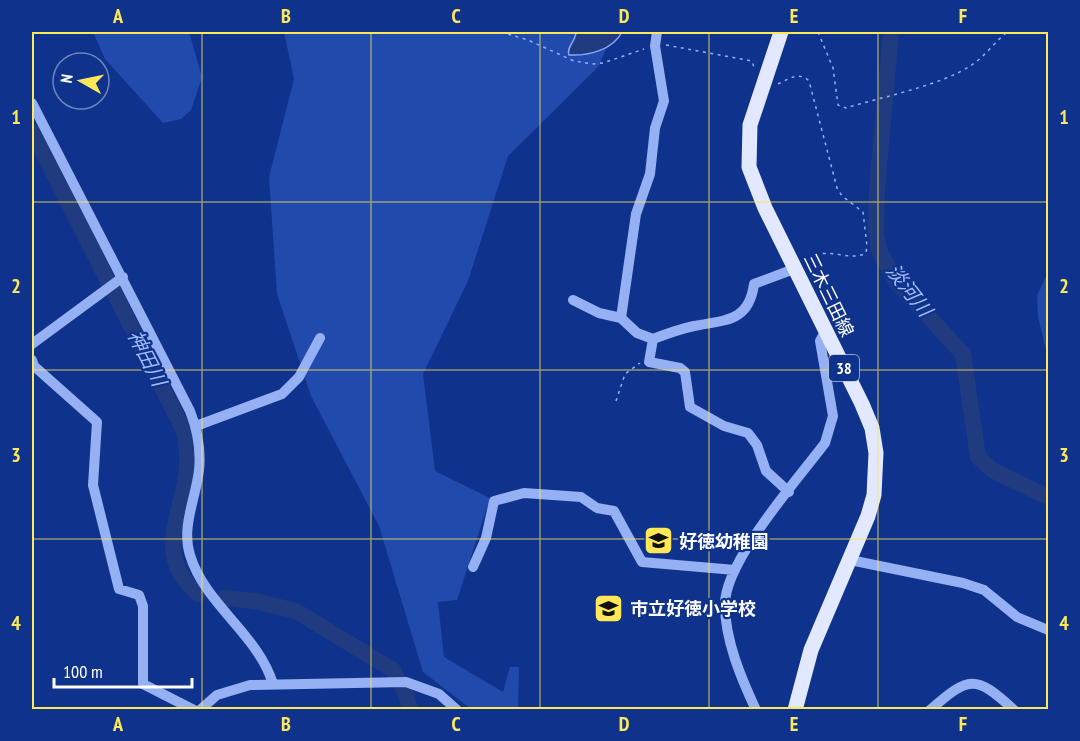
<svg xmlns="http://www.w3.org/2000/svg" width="1080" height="741" font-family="'PT Sans Narrow','Noto Sans JP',sans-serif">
  <rect width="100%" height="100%" fill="#0f338c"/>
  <!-- green -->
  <path fill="#204aac" d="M93 32H189L202 77 191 110 181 119 163 123 105 59Z
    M284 32H613L599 66 508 156 468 281 423 374 435 471 490 498 457 600 438 602 444 657 503 692 510 667H519L518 709H471L423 672 379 526 311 396 277 294 269 177 294 79Z
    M1048 272V358L1038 317 1037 296Z"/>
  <!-- water -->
  <path fill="#203b7f" stroke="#86a9f7" stroke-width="1.5" d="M576 32H622C613 50 588 56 569 55 566 47 576 41 576 32Z"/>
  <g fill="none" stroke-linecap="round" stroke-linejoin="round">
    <!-- river -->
    <path stroke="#203b7f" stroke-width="16" d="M891 32 877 189 876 231 879 250 896 281 963 354 978 457 992 470 1048 497
      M32 131 184 431C187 448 189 464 185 482 177 525 157 559 198 594
      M225 598 255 601 296 611 393 670 406 694 410 710"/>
    <!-- path -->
    <path stroke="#95b1f3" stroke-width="1.5" stroke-dasharray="3 4.5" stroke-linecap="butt" d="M501 32 528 40 574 61 592 64 603 63 644 49
      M818 32 833 68 838 105 846 108C881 97 944 85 973 64 986 55 995 42 1007 32
      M666 45 752 61 755 70
      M778 84C789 79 799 71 809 81L837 188 842 196 863 212 867 246 866 253C850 262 830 247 810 257L808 266
      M616 401 625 374 640 363"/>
    <!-- minor -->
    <path stroke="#95b1f3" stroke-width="10" d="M32 103 190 411C197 429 201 451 199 470 196 498 181 527 190 555 205 605 258 634 273 684
      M573 300 599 313 621 318 637 333 653 339 649 362 680 368 685 372 690 407 724 426 748 433 757 445 766 471 789 492
      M621 318 636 214 650 174 655 128 664 101 655 46 657 32
      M653 339C666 334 680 329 694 326 725 320 749 322 754 284L794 269
      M32 344 123 277
      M32 360 34 366 97 422 93 485 119 589 139 595 143 606V684L194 710
      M196 426 282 394 299 377 320 338
      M850 560 963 583 984 590 1017 617 1048 630
      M473 567 486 538 494 501 524 493 581 497 597 508 614 511 642 562 735 570
      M200 710 217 695 250 685 406 682 439 694 457 710
      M756 710C741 678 725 640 725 605 724 562 798 479 825 443L833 416 820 341 825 332
      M930 710C969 676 975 674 1014 710"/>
    <!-- major -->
    <path stroke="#e1e8ff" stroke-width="15" d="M781 32 750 125 749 167 765 208 862 404 872 428 876 453 874 495 868 516 811 650 795 710"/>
  </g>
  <!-- grid -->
  <path fill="none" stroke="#ffe857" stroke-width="1.5" stroke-opacity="0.55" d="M202 32V710M371 32V710M540 32V710M709 32V710M878 32V710M32 202H1048M32 370H1048M32 539H1048"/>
  <!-- icons -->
  <defs>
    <symbol id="school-square" viewBox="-11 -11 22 22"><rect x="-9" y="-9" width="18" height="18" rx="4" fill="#ffe857" stroke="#0f338c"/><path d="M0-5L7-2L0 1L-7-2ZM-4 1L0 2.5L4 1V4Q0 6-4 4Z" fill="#111"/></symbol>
  </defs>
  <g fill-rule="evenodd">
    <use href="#school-square" x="642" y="524" width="33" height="33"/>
    <use href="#school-square" x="592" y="592" width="33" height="33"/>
  </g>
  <g text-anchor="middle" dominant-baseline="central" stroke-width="4.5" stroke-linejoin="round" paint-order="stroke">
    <!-- shield labels -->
    <rect fill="#0f338c" stroke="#b7c2dc" stroke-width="1.5" x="829" y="355" width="30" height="26" rx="4.5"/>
    <g font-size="16" font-weight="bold" fill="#fff">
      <text x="844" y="368">38</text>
    </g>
    <!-- street labels -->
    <g font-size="18" fill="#fff" stroke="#0f338c">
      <text transform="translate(829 295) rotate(64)">三木三田線</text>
    </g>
    <!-- poi labels -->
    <g font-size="18" font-weight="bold" fill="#fff" stroke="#0f338c" text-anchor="start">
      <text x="679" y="541">好徳幼稚園</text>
      <text x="630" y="608">市立好徳小学校</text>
    </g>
    <!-- water labels -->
    <g font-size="20" font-style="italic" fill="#a1bcfa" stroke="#0f338c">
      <text transform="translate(909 290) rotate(52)">淡河川</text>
      <text transform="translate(147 358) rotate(63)">神田川</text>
    </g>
  </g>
  <!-- border -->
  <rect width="1080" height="741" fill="none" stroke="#0f338c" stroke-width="66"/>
  <!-- north arrow -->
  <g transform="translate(81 81) rotate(279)"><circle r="28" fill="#0f338c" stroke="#6f85ba" stroke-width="1.5"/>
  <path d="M0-4.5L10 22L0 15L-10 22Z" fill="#ffe857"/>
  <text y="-9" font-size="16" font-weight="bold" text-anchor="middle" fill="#ffffff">N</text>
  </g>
  <!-- scale -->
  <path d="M54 678v9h138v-9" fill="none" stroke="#ffffff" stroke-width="3"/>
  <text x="63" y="678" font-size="18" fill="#ffffff" stroke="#0f338c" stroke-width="4.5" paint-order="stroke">100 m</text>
  <rect x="33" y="33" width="1014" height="675" fill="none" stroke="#ffe857" stroke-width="2"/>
  <g font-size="20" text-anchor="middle" font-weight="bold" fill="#ffe857">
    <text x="118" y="23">A</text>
    <text x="286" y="23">B</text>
    <text x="456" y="23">C</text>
    <text x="624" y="23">D</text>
    <text x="794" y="23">E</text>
    <text x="963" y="23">F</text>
    <text x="16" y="124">1</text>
    <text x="1064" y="124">1</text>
    <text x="16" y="293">2</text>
    <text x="1064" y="293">2</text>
    <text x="16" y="462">3</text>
    <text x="1064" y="462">3</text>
    <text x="16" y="630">4</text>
    <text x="1064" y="630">4</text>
    <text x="118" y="731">A</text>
    <text x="286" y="731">B</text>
    <text x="456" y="731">C</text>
    <text x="624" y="731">D</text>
    <text x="794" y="731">E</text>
    <text x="963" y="731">F</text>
  </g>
</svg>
